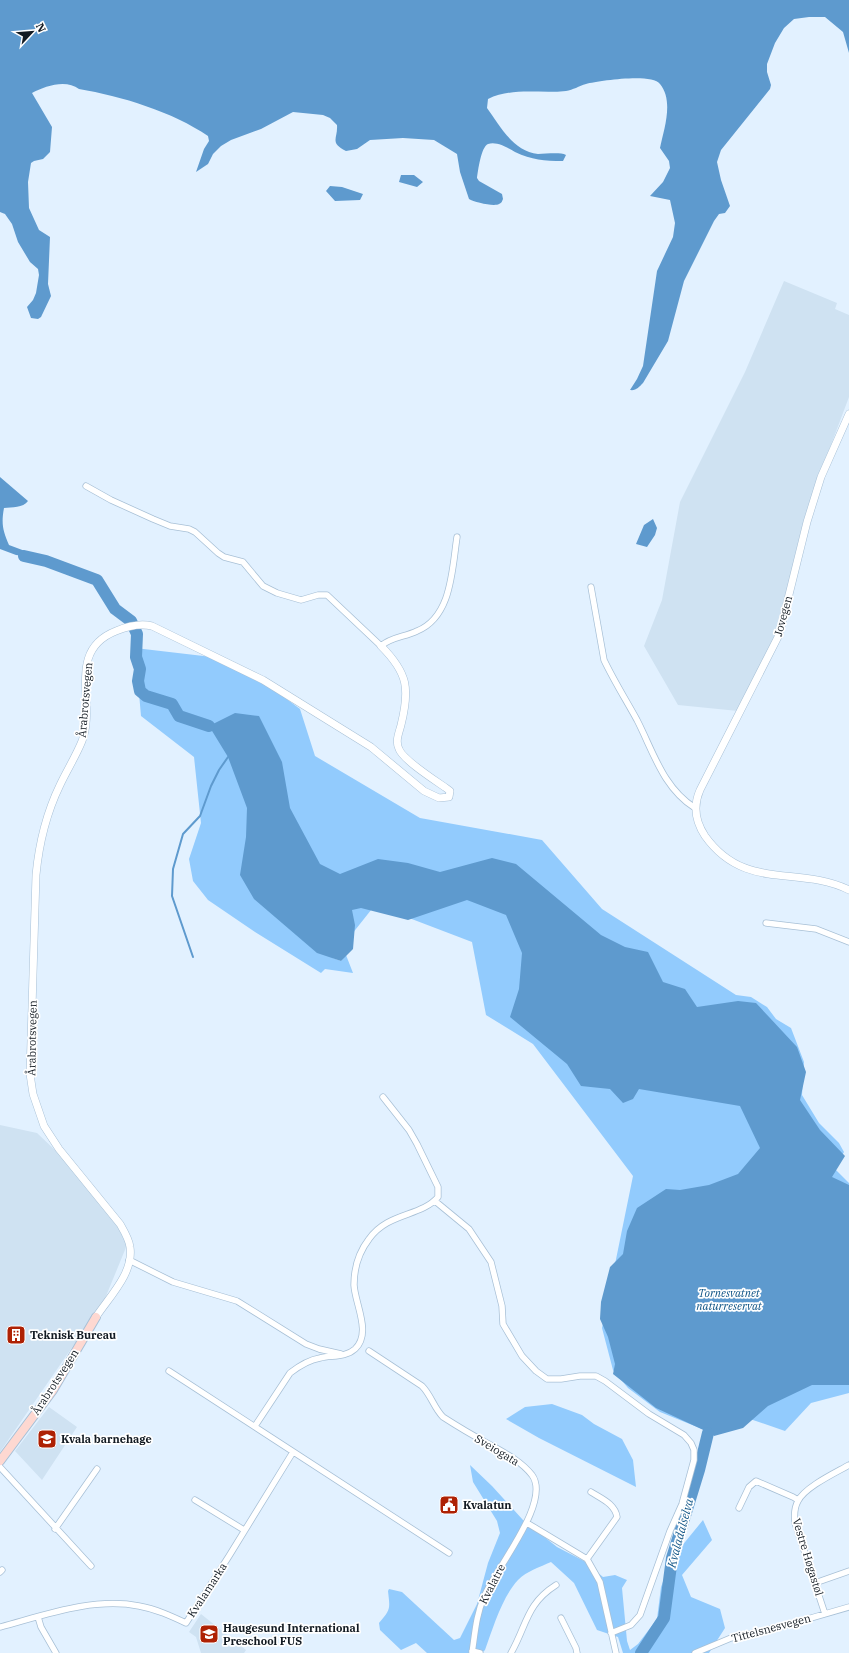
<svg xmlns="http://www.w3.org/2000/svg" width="849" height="1653" font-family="'IBM Plex Serif',serif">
  <rect width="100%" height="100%" fill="#e2f1ff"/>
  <!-- built -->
  <path fill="#cfe2f2" d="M784 281 837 303 835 309 849 315V397L817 482 786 618 738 711 678 705 644 646 662 600 680 502 745 372Z
    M0 1125 37 1133 76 1170 107 1204 127 1245 104 1301 0 1452Z
    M49 1407 77 1427 42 1480 15 1451Z
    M201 1614 246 1650 244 1653H201L196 1637 189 1632Z"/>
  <!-- green -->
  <path fill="#92cbfd" d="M135 648 212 657 260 679 300 709 315 756 420 818 542 840 602 909 736 995 751 997 767 1007 776 1019 791 1028 804 1062 802 1095 819 1123 839 1143 844 1152 834 1168 849 1183V1393L811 1403 785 1431 750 1419 712 1433 660 1412 628 1388 613 1370 602 1328 633 1176 533 1044 486 1015 472 942 375 905 333 958 341 961 346 955 353 973 325 969 321 973 255 932 208 900 193 881 189 859 201 823 194 757 141 716Z
    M552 1404 582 1415 594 1424 622 1439 633 1460 636 1487 539 1438 506 1419 525 1407Z
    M470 1465 492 1486 523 1520 557 1547 584 1561 603 1577 615 1575 627 1580 622 1588 627 1641 630 1650 638 1644 657 1619 661 1587 672 1558 703 1520 712 1540 682 1575 691 1597 720 1609 725 1628 709 1653H623L618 1637 597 1630 574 1583 551 1562C540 1567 527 1571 518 1580 502 1597 493 1628 485 1650L482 1653H427L416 1643 401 1650 380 1630 379 1623C391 1609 390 1609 388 1591L389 1589 402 1592 454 1640 460 1638 477 1604 488 1563 500 1533 497 1521 473 1482Z"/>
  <!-- water -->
  <path fill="#5e9ace" d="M0 0H849V53L843 32 825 17H809L794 19 784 28 775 43 767 64V72L771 85 770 89 721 150 717 162 721 180 730 206 725 213 719 214 714 221 684 281 668 341 643 383C639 387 636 391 630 390L637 379 643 366 657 271 673 237 675 223 670 200 650 196 663 182 670 168 669 161 660 148C664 129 674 101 660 84 652 73 599 81 586 84 579 86 573 90 566 91 540 94 512 87 488 99L487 108C500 126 513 151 538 154 546 154 560 152 566 155L563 161C544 161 532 160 515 152 508 148 497 141 488 144 481 147 478 171 477 178L479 181 502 194 503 199C502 201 502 203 499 204 494 207 474 202 469 199L460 172 457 154 434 140 403 138 370 140 357 149 346 151C329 142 338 139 337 125L330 118 323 115 293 112 261 129 231 140 221 146 213 154 208 164 196 172 204 149 209 141 208 136C173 112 121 96 79 89 66 79 45 86 32 93L52 127 50 152 43 159 34 161 31 163 28 182 29 208 39 230 50 237 48 284 51 296 41 317 38 319 31 318 27 307 33 300 36 293 39 275 38 269 30 262 18 242 12 224 5 214 0 212Z
    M401 175H414L423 182 417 187 399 182Z
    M330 186 342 187 363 194 360 200 335 201 326 191Z
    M0 477 28 501C23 508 12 507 4 508 1 524 3 531 9 545L25 551 24 556 16 555 0 549Z
    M653 519 657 528 655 535 647 547 636 544 644 525Z
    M235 713 259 716 282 762 290 808 320 864 340 874 378 859 408 863 440 872 492 858 516 864 601 935 625 947 648 952 663 982 685 989 697 1007 738 1001 756 1003 797 1047 806 1072 800 1100 820 1130 845 1156 832 1177 849 1185V1385H812L768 1406 743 1428 714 1436 712 1434 656 1408 613 1374 615 1364 608 1337 600 1319 601 1302 610 1267 623 1254 627 1231 637 1208 666 1189 680 1190 709 1185 738 1174 760 1148 740 1106 639 1089 633 1099 623 1103 610 1089 581 1086 567 1064 510 1017 519 989 522 953 506 915 467 900 408 920 361 908 352 910 355 925 353 949 341 961 317 953 254 899 240 875 246 837 247 808 228 757 209 726Z"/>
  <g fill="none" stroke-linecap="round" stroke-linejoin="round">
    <!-- stream -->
    <path stroke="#5e9ace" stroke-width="2" d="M193 957 172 896 173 869 183 834 200 816 211 786 219 770 228 757"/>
    <!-- river -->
    <path stroke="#5e9ace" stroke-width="12" d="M24 556 46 561 97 580 115 609 131 621 137 634 136 657 140 669 138 681 140 691 146 696 172 704 179 716 209 726
      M641 1653 664 1618 672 1558 699 1470 708 1433"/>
    <defs>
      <path id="minor" d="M86 486 111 500 153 519 170 526 189 529 195 532 218 553 224 557 243 562 263 586 277 593 301 600 318 595H327L381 646C391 637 405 637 417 631 452 617 452 569 457 537
        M591 587 604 660C614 681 626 700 637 720 653 751 663 788 695 808
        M766 923 816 929 849 942
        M435 1201 469 1229 491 1262 502 1306 503 1324 522 1356 536 1371 547 1379H561L580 1376H596L605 1381 649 1414 684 1435 691 1443 694 1450V1460L682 1504 670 1531 640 1615 631 1625 611 1633
        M129 1260 173 1282 237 1301 306 1344 319 1349 341 1354
        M369 1351 422 1386C431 1395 434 1408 443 1417 457 1426 472 1435 487 1443 503 1452 520 1460 532 1475 552 1502 495 1569 484 1597 476 1615 475 1634 472 1653
        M169 1371 449 1553
        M255 1426 290 1373C299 1366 308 1360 320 1358 331 1355 345 1358 355 1349 372 1333 355 1304 354 1285 354 1269 359 1252 369 1239 388 1212 421 1217 438 1197V1187L417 1144 409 1130 383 1097
        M0 1467 91 1566
        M195 1500 244 1530
        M739 1508 749 1487 756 1481 793 1497 798 1500
        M527 1523 587 1559 600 1582 616 1653
        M55 1529 97 1469
        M587 1559 617 1517C615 1504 602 1499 591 1492
        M0 1572 2 1570
        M815 1583 849 1571
        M825 1614 795 1523C794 1515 794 1508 798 1501 805 1487 835 1473 849 1465
        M38 1617 41 1627 56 1653
        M561 1618 576 1648 577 1653
        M0 1627C45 1615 93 1597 139 1606 156 1609 171 1616 186 1623L229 1556 293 1452
        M472 1651 480 1653
        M511 1653C527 1625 526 1604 556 1585
        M695 1653 731 1638 780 1627 849 1607"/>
      <path id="tertiary" d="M849 414 821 477 807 522 779 635 700 790C693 806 695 821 705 836 745 892 798 865 849 890
        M96 1317C109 1297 134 1273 130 1247 129 1239 124 1231 120 1224L59 1149 44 1126 33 1094 30 1074 36 875C39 843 46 814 60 785 67 770 76 756 82 741 97 704 65 651 116 631 128 626 140 623 152 626L263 680 371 747 424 791 439 798 449 797 450 791 446 788C436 781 403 760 399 749 395 741 399 733 401 725 410 689 408 673 381 646"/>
      <path id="secondary" d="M0 1461 53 1390 96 1317"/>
    </defs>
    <!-- minor casing -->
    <use href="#minor" stroke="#a8c0d6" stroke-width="7"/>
    <!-- tertiary casing -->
    <use href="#tertiary" stroke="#a8c0d6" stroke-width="8"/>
    <!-- secondary casing -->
    <use href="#secondary" stroke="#a8c0d6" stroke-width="10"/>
    <!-- minor -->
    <use href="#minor" stroke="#fff" stroke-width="5.5"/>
    <!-- tertiary -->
    <use href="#tertiary" stroke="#fff" stroke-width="7"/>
    <!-- secondary -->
    <use href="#secondary" stroke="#fed8d1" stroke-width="8"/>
  </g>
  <!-- icons -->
  <defs>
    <symbol id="building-square" viewBox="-11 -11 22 22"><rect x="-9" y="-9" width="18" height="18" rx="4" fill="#ae2104" stroke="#fff"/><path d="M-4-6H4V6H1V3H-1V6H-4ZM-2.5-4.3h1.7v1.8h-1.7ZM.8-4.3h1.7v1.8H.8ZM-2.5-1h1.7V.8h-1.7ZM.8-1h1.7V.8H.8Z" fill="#fff"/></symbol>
    <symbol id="school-square" viewBox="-11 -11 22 22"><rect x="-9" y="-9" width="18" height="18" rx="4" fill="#ae2104" stroke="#fff"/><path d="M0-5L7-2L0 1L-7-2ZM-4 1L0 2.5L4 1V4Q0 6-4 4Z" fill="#fff"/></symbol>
    <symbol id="civic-square" viewBox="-11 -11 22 22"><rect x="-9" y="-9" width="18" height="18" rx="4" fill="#ae2104" stroke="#fff"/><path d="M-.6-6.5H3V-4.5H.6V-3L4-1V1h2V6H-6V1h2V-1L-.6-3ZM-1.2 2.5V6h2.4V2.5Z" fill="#fff"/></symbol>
  </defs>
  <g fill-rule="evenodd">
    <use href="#building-square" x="5" y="1324" width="22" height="22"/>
    <use href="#school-square" x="36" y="1428" width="22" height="22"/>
    <use href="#civic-square" x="438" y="1494" width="22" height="22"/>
    <use href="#school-square" x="198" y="1623" width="22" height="22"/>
  </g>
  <g text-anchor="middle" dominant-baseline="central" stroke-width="3.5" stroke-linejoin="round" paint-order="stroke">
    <!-- street labels -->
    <g font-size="11" fill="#121a22" stroke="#fff">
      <text transform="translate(783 616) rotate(-75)">Jovegen</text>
      <text transform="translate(85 700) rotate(-85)">Årabrotsvegen</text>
      <text transform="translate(32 1038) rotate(-89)">Årabrotsvegen</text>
      <text transform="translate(55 1382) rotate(-57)">Årabrotsvegen</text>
      <text transform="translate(497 1450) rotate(31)">Sveiogata</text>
      <text transform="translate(808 1557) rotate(73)">Vestre Høgastøl</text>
      <text transform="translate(492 1584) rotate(-63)">Kvalatre</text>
      <text transform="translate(207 1590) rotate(-57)">Kvalamarka</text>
      <text transform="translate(771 1628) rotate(-15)">Tittelsnesvegen</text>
    </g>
    <!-- park labels -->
    <g font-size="11" font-style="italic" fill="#0d5385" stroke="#fff">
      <text x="729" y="1293">Tornesvatnet<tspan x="729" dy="13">naturreservat</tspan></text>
    </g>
    <!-- poi labels -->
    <g font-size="11" font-weight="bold" fill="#121a22" stroke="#fff" text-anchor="start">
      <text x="30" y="1335">Teknisk Bureau</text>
      <text x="61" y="1439">Kvala barnehage</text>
      <text x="463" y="1505">Kvalatun</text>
      <text x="223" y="1628">Haugesund International<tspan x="223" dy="13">Preschool FUS</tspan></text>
    </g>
    <!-- water labels -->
    <g font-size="12" font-style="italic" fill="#115687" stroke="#fff">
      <text transform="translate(680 1533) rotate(-75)">Kvaladalselva</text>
    </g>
  </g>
  <!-- north arrow -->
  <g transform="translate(32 32) rotate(64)" stroke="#ffffff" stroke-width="3" paint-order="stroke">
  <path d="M0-3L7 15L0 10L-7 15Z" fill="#121a22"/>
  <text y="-6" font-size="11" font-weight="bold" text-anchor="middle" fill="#121a22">N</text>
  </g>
</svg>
